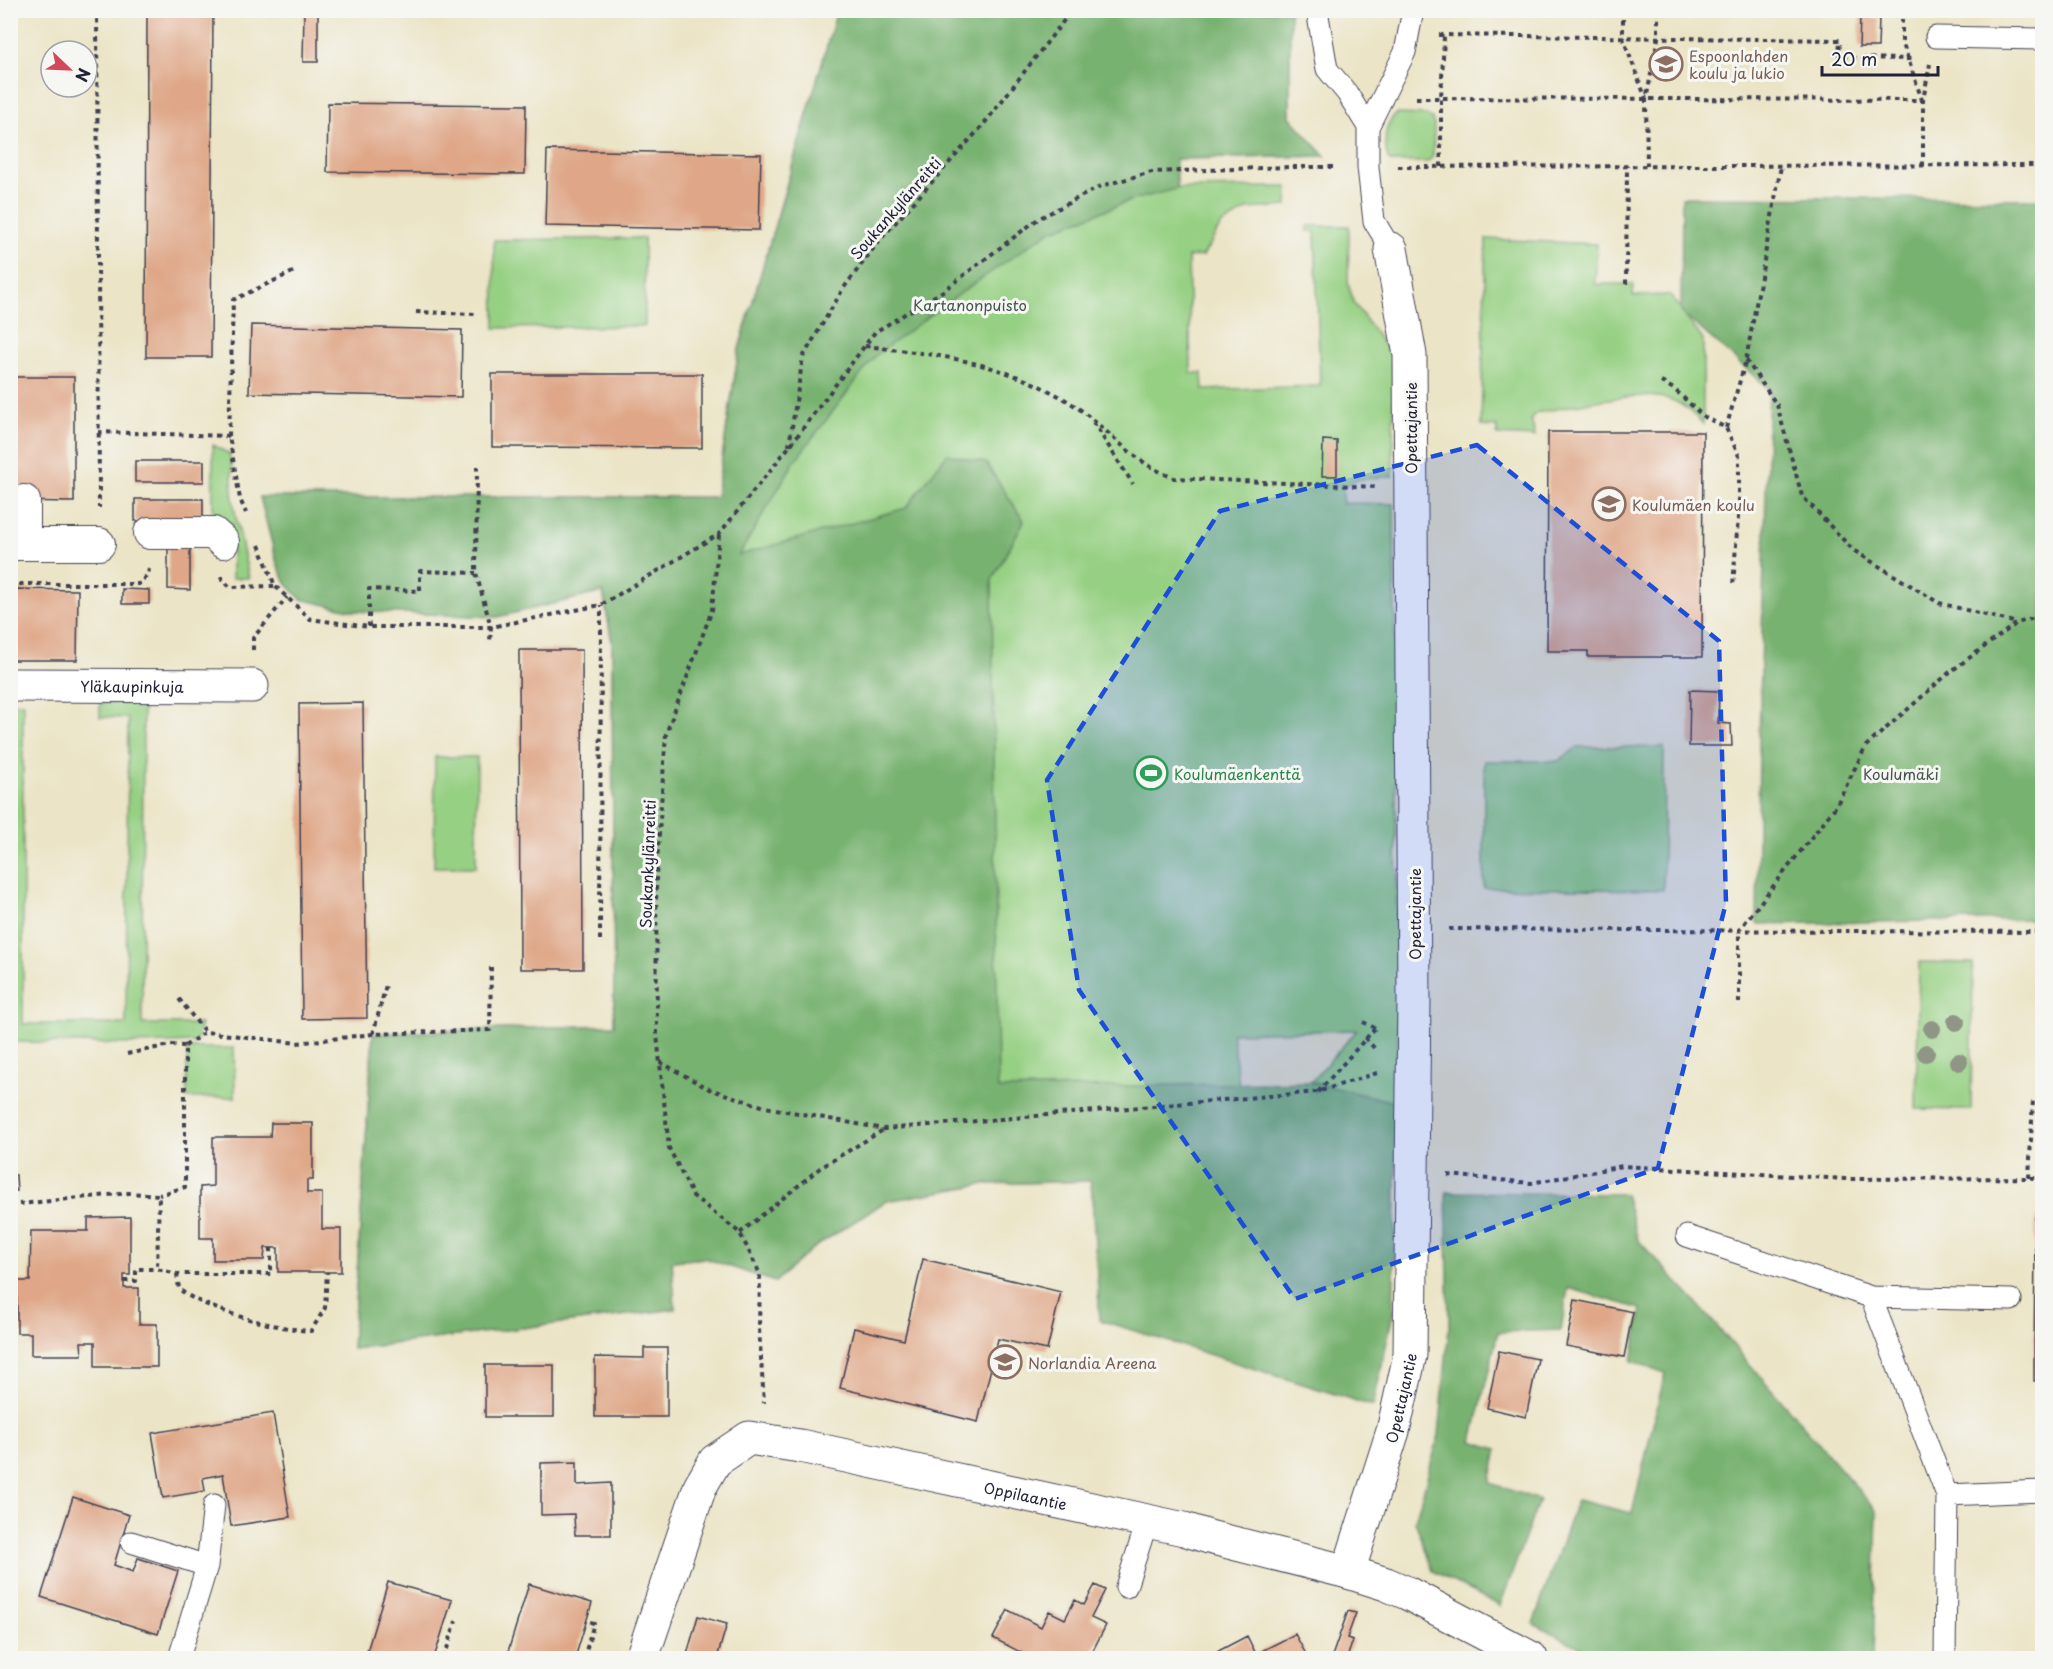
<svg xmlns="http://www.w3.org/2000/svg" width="2053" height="1669" font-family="'Playpen Sans',sans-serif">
  <rect width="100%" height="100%" fill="#f6f6f2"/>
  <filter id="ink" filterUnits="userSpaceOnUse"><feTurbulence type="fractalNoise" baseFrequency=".0167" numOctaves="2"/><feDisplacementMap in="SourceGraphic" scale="12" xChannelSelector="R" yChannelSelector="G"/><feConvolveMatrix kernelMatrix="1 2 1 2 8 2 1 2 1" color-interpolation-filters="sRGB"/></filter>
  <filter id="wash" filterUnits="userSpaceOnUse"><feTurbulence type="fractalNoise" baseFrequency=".008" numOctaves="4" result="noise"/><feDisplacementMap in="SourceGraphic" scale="24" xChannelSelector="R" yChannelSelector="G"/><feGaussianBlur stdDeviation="1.35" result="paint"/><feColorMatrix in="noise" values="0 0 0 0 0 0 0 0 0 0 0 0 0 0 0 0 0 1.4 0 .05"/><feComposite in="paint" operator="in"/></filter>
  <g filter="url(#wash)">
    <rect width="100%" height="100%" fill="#ebe4c6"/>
    <!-- green -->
    <path fill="#96d083" stroke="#5c795f" stroke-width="1.5" fill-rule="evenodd" d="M837 11H1290V117L1325 156 1176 159 1177 188 1288 187 1287 206 1248 209 1221 225 1203 256 1188 257 1191 373H1202L1203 390 1320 386 1315 231H1307L1308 226H1349L1348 284 1354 303 1394 359 1393 476 1355 480 1343 488V503L1394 504 1398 1103 1393 1313 1373 1406 1100 1320 1091 1181 985 1184 886 1201 813 1248 775 1282 705 1258 672 1261 675 1309 352 1349 373 1034 614 1025 612 642 603 592 497 617 354 611 301 599 286 583 277 563 260 497H716L739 349ZM1357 1030 1311 1082 1239 1085 1232 1033Z
      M1397 114 1426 115 1432 118 1434 126 1433 156 1428 162H1391L1388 159C1384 144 1383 123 1397 114Z
      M644 238 645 326 495 328 494 240Z
      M1486 239 1597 244 1595 284H1633V296L1670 295 1703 340V424C1694 415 1686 406 1674 401 1643 387 1570 407 1536 413L1531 418 1535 437 1497 435V427L1481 426Z
      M213 445 229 454 232 464V492L235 513 249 578H232V524H213Z
      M10 703H23V1024H126L128 718 100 717V703H143L142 1024H201L196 1042 137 1044 11 1042Z
      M1578 747H1664L1663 890 1484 888V761H1558Z
      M435 757H477L476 867H434Z
      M1919 962 1973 963 1971 1110 1916 1109Z
      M187 1048H234L235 1097 187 1098Z"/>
    <!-- forest -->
    <path fill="#78b271" stroke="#4d6a56" stroke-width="1.5" d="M837 11H1290V117L1325 156 1176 159 1177 189 1132 200 1050 231 955 297 876 355 794 462 739 555 906 508 947 454 986 463 1024 521 992 580 998 1089 1311 1082 1398 1103 1393 1313 1373 1406 1100 1320 1091 1181 985 1184 886 1201 813 1248 775 1282 705 1258 672 1261 675 1309 352 1349 373 1034 614 1025 612 642 603 592 497 617 354 611 301 599 286 583 277 563 260 497H716L739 349Z
      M1682 197 2042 199V919L1757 924 1759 738 1769 389 1681 312Z
      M1446 1192 1625 1194 1638 1240 1701 1308 1877 1511 1873 1658H1601L1533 1624 1577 1500 1632 1513 1665 1373 1632 1361 1641 1309 1568 1288 1561 1330 1498 1332 1472 1441 1497 1449 1490 1483 1539 1500 1500 1606 1433 1571 1415 1521 1439 1435 1449 1326Z"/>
    <g id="blocks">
      <!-- building -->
      <path fill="#dfa788" d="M147 10H213L211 357H146Z
        M304 10H318V62H303Z
        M1860 17 1879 18 1878 47H1859Z
        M328 103 526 105 525 174 327 172Z
        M547 150 761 154 759 230 545 226Z
        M251 325 462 330 461 397 249 393Z
        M492 374H702V448L492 447Z
        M10 377H74V502L10 501Z
        M1548 432H1703L1702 657H1588V651H1547Z
        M1323 440 1337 441V476H1322Z
        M135 461H204V482H135Z
        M135 499H203V520L135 521Z
        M168 543H190V590L168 589Z
        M10 589 78 590 77 660H10Z
        M122 589 149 590V604H122Z
        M519 650H582L583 969H520Z
        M1690 690 1719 691 1718 723 1731 724 1732 746H1689Z
        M363 703 367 1018 302 1019 299 704Z
        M271 1123H313V1180H307V1193H322V1229H341V1272H278V1248H265L264 1260H213V1238H200V1187L213 1186V1137H270Z
        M10 1175H16L17 1191H10Z
        M130 1217V1275H124V1288H139V1324H157V1367H95V1342H81L82 1355H31V1333H17V1281H30L31 1231H88V1218Z
        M2035 1217H2042V1381H2034Z
        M923 1259 1061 1292 1047 1350 998 1339 978 1422 840 1388 854 1328 904 1340Z
        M1575 1300 1633 1312 1624 1357 1566 1346Z
        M644 1348H667V1417H595V1357L644 1358Z
        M1499 1351 1538 1359 1526 1417 1487 1408Z
        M485 1365H554V1417H485Z
        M273 1413 290 1517 231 1526 223 1474 203 1478 205 1491 163 1498 152 1433Z
        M577 1462V1485L611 1483V1535H575L574 1514 541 1515V1463Z
        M73 1497 129 1515 114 1565 133 1572 138 1558 178 1571 158 1634 41 1597Z
        M388 1582 452 1600 434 1658H365Z
        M529 1584 592 1603 575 1658H506Z
        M1095 1585 1105 1590 1091 1618 1106 1625 1089 1658H1024L1026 1655 993 1638 1008 1610 1041 1627 1049 1611 1065 1619 1075 1600 1084 1605Z
        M1348 1611 1356 1613 1347 1638 1353 1640 1347 1658H1340L1332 1656Z
        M698 1616 727 1624 717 1658H686Z
        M1295 1634 1308 1658H1205L1247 1636 1256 1654Z"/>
    </g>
  </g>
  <g filter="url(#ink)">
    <use href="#blocks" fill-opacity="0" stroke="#403f50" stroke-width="1.5"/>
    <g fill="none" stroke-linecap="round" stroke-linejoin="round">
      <defs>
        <path id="service" d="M1317 10 1327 69 1347 93 1368 127
          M1936 37 2042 39
          M1391 249 1374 221 1368 167V127L1405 52 1413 10
          M1687 1236 1871 1297 1947 1495 1945 1658
          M1871 1297 2011 1300
          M1947 1495 2042 1491
          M131 1542 207 1566
          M1126 1587 1147 1522
          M179 1658 207 1566 214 1505"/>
        <path id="pedestrian" d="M24 501V544
          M150 533H213L223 542
          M10 544H99"/>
        <g id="minor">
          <path id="s1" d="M10 685 252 686"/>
          <path id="s2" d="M1348 1572 1393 1431 1410 1355 1414 1000 1410 355 1391 249"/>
          <path id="s3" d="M642 1658 700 1487 715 1461 749 1438 800 1446 1184 1529 1209 1537 1348 1572 1386 1584 1407 1593 1531 1658"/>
        </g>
      </defs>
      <!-- service casing -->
      <use href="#service" stroke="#403f50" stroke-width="23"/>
      <!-- pedestrian casing -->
      <use href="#pedestrian" stroke="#403f50" stroke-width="34"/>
      <!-- minor casing -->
      <use href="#minor" stroke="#403f50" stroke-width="35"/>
      <!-- path -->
      <path stroke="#403f50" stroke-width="4" stroke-dasharray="4.5 4.5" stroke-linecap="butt" d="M97 10 99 508
        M1623 10V38L1646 99
        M1902 10V41L1922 100
        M1439 35 1840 40 1839 58 1914 59
        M1416 98 1923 100
        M1647 166 1646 100 1658 38V10
        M1923 166V100L1930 64
        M1398 167 2042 165
        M1441 167V99L1444 36
        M1626 284 1627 166
        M416 312 475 314
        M865 346C934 354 996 361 1059 396 1093 414 1120 449 1153 468 1160 472 1167 475 1174 478L1376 487
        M1746 360 1777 405 1802 496 1853 550 1939 603 2017 623
        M1661 382 1674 389 1703 416 1726 428 1739 456V504L1733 586
        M1093 422 1133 484
        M1726 428 1746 360 1781 166
        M98 432 229 436 240 499 246 513
        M229 436 233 300 297 270
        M789 446 803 357 843 289 879 241 984 124 1072 10
        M477 466 476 573 491 627 490 641
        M719 535 712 610 666 734 656 877 657 1035 669 1148 693 1196 740 1233 760 1274 759 1329 764 1403
        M259 545 275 586 310 619 369 627H491L601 605 719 534 789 447 875 332 943 291 1038 219 1101 186 1152 172 1289 167H1337
        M222 576V579L230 587 275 586
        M10 584H139L148 574 149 569
        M369 627V589L420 591V571L476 573
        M253 650V638L287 597
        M1449 929 2042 932
        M600 940 601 605
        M179 999 205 1032 297 1043 373 1034 490 1030 491 967
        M1739 1003V930L1836 806 1866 746 1950 672 2017 623 2042 616
        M1363 1022 1375 1028
        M373 1034 386 985
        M1365 1038 1377 1051
        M185 1046 205 1032
        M127 1054 170 1045 185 1046V1187L159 1195
        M660 1062 709 1089 765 1107 884 1129 1317 1092 1377 1073
        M1318 1092 1377 1026
        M1448 1175 1531 1183 1623 1166 1844 1179 2042 1178
        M2029 1178 2033 1100
        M10 1205 129 1193 159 1195 157 1269 177 1274H271V1247
        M740 1233 820 1168 883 1130
        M177 1274 179 1289C204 1310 278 1329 311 1331L325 1308 327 1272
        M124 1281H136V1269H157
        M444 1658 456 1621
        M584 1658 594 1623 586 1621"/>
      <!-- service -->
      <use href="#service" stroke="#fff" stroke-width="21"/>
      <!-- pedestrian -->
      <use href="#pedestrian" stroke="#fff" stroke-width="32"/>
      <!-- minor -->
      <use href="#minor" stroke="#fff" stroke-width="33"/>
    </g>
    <!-- trees -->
    <g fill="#909686">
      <circle cx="1956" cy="1022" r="9"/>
      <circle cx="1932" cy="1029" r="9"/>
      <circle cx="1926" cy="1053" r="9"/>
      <circle cx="1959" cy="1062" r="9"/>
    </g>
  </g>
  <!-- marked area -->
  <path fill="#1d4ed8" fill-opacity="0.2" stroke="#1d4ed8" stroke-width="4.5" stroke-dasharray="12 8" stroke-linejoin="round" d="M1477 445 1719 641 1726 903 1658 1168 1295 1299 1079 990 1047 780 1220 511Z"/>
  <!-- icons -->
  <defs>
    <symbol id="school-ring" viewBox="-11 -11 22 22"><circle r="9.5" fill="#f6f6f2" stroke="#8d6e63" stroke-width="1.5"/><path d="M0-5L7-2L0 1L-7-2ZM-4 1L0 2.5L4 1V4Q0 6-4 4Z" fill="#8d6e63"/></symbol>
    <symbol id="stadium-ring" viewBox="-11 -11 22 22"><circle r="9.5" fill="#f6f6f2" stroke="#2e9e5b" stroke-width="1.5"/><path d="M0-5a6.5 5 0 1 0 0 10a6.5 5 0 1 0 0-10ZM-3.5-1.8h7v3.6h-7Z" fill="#2e9e5b"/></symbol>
  </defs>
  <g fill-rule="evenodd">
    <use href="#school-ring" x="1647" y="45" width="38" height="38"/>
    <use href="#school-ring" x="1590" y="485" width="38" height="38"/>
    <use href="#stadium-ring" x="1132" y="754" width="38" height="38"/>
    <use href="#school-ring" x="986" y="1343" width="38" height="38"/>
  </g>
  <g text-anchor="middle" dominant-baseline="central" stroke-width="6" stroke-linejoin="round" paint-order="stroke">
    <!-- education labels -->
    <g font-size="15" fill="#785e54" stroke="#f6f6f2" text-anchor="start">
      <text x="1689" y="55">Espoonlahden<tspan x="1689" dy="17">koulu ja lukio</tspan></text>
      <text x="1632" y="504">Koulumäen koulu</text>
      <text x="1028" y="1362">Norlandia Areena</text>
    </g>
    <!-- street labels -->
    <g font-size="15" fill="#22223b" stroke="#f6f6f2">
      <text transform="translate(895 208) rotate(-49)">Soukankylänreitti</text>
      <text transform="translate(1410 428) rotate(-90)">Opettajantie</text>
      <text stroke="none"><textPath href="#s1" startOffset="122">Yläkaupinkuja</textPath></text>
      <text transform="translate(647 864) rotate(-88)">Soukankylänreitti</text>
      <text transform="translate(1414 914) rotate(-90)">Opettajantie</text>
      <text stroke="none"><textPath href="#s2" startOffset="182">Opettajantie</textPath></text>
      <text stroke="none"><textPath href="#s3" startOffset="534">Oppilaantie</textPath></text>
    </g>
    <!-- park labels -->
    <g font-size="15" fill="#455651" stroke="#f6f6f2">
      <text x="970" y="304">Kartanonpuisto</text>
      <text x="1901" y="773">Koulumäki</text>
    </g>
    <!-- leisure labels -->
    <g font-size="15" fill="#27864d" stroke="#f6f6f2" text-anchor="start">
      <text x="1174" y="773">Koulumäenkenttä</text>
    </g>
  </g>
  <!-- margin -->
  <rect width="2053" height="1669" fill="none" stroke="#f6f6f2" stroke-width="36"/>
  <!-- north arrow -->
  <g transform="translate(69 69) rotate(113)"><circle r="28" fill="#f6f6f2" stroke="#a1a1a9" stroke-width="1.5"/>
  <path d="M0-4.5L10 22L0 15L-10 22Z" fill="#d1495b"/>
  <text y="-9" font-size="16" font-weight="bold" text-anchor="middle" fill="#22223b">N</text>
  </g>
  <!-- scale -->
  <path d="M1822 66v9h116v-9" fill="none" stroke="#22223b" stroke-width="3"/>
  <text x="1831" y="66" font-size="18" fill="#22223b" stroke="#f6f6f2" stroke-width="4.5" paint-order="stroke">20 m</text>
</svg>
